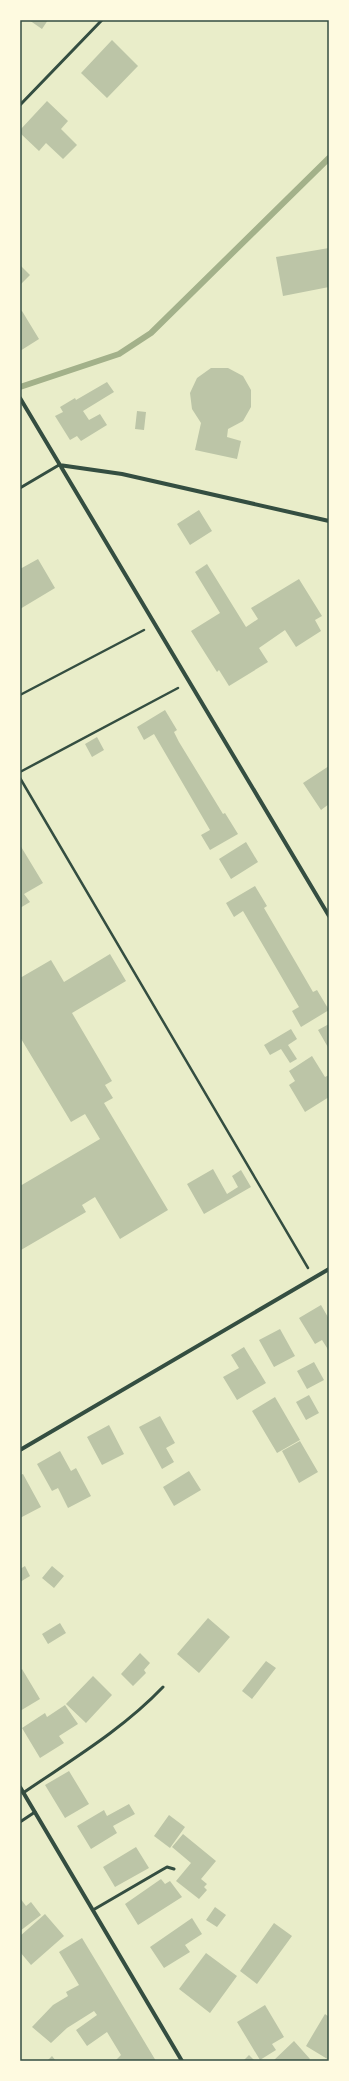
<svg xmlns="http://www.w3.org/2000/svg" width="349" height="2081" font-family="Manrope,sans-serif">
  <rect width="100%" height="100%" fill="#e9edc9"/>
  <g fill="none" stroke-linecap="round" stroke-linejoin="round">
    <!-- stream -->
    <path stroke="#a3b18a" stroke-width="6" d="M20 387 119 354 151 333 329 158"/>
  </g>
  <!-- building -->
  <path fill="#bcc5a7" d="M29 20H48L42 29Z
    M112 40 138 66 107 98 81 73Z
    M47 101 68 121 61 129 77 145 63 159 46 143 39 151 20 133V130Z
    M329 248V287L283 296 276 257Z
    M20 265 30 275 20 285Z
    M22 311 39 339 20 351V312Z
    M211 368H228L243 376 251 390V407L243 421 228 429 227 437 241 441 237 459 195 450 201 423 192 409 190 393 197 378Z
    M107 382 114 392 83 411 89 420 100 414 107 425 81 441 77 436 70 440 55 416 63 412 60 407 75 398 76 400Z
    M137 411 146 412 144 430 135 429Z
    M199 510 212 531 190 545 177 524Z
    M38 559 55 588 20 609V569Z
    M207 564 246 627 258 619 251 608 299 579 322 616 315 620 321 631 296 647 285 630 259 648 268 662 229 686 219 670 217 672 191 631 220 613 195 572Z
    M165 710 177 730 174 732 179 742 223 814 225 813 238 834 210 850 201 835 210 830 154 734 144 740 137 727Z
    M97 737 104 750 92 757 85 744Z
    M329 766V804L321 810 303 783Z
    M246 842 258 862 231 879 219 859Z
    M20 845 43 883 24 894 30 902 20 908Z
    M255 886 267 906 264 908 295 961 313 992 317 990 329 1010 301 1027 292 1011 299 1007 243 911 234 917 226 903Z
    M110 954 126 981 72 1013 112 1081 105 1085 113 1098 104 1103 168 1210 120 1239 95 1197 82 1205 86 1212 21 1250 20 1186 100 1139 85 1114 71 1122 20 1037V978L51 960 64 982Z
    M329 1024V1049L318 1030Z
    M291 1029 297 1039 288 1045 297 1059 290 1063 281 1049 270 1055 264 1045Z
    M312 1056 325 1077 329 1075V1097L305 1112 289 1085 295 1081 289 1071Z
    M213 1169 227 1194 238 1187 232 1176 241 1170 251 1187 204 1214 187 1184Z
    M321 1305 329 1319V1351L322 1340 315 1344 299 1318Z
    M280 1329 295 1356 274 1367 259 1340Z
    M244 1347 266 1383 237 1400 223 1377 239 1368 231 1355Z
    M314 1362 324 1380 307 1389 297 1371Z
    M309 1395 319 1413 306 1420 296 1402Z
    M275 1397 300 1440 277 1453 252 1411Z
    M160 1416 175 1443 166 1448 174 1462 162 1469 139 1427Z
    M109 1425 124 1454 102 1465 87 1437Z
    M300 1441 318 1472 299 1483 282 1451Z
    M60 1451 71 1471 76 1468 91 1496 68 1508 58 1488 52 1491 37 1464Z
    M189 1471 201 1490 174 1506 163 1487Z
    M23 1474 41 1507 20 1518V1475Z
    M25 1566 30 1576 20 1582V1569Z
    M52 1566 64 1576 54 1588 42 1578Z
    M208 1618 230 1637 199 1673 177 1654Z
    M60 1623 66 1633 48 1644 42 1634Z
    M140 1653 150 1663 144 1670 146 1673 133 1686 121 1674Z
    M266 1661 276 1668 252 1699 242 1691Z
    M22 1669 40 1699 20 1711V1670Z
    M93 1676 112 1695 86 1723 66 1704Z
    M65 1705 78 1724 59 1736 64 1743 40 1758 22 1728 45 1713 47 1717Z
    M69 1771 89 1804 65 1818 45 1785Z
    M129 1804 135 1814 113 1826 117 1833 91 1849 77 1826 104 1810 107 1816Z
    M169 1815 185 1827 170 1848 154 1836Z
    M183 1834 216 1861 201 1879 207 1884 204 1887 207 1890 199 1899 176 1881 191 1863 172 1847Z
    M136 1847 149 1868 115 1887 103 1867Z
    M161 1879 165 1884 170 1881 182 1897 138 1925 125 1904Z
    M20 1898 26 1906 31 1902 41 1915 20 1931Z
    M215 1907 226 1915 217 1927 206 1920Z
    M45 1914 64 1936 31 1965 20 1952V1936Z
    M192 1918 202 1934 185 1945 190 1952 164 1968 150 1947Z
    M274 1923 292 1936 257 1984 240 1971Z
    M82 1938 102 1971 156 2061H115L121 2055 107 2032 87 2046 76 2030 97 2015 94 2011 67 2028 51 2043 32 2027 53 2005 68 1996 66 1992 79 1985 59 1952Z
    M206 1953 237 1976 210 2013 179 1989Z
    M265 2005 284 2037 272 2044 276 2050 260 2060 237 2022Z
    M325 2014 329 2017V2060L306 2046Z
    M294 2041 310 2059 308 2061H273Z
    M249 2055 255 2061H243Z
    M52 2056 56 2061H47Z"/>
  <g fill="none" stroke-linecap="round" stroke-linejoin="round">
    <!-- path -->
    <path stroke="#344e41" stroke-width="2.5" d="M20 695 144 630
      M20 772 178 688
      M20 778 308 1268"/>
    <!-- service -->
    <path stroke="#344e41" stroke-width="3" d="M20 105 102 20
      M20 488 59 465
      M23 1793C71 1760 122 1730 163 1687
      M20 1822 35 1812
      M93 1910 160 1871 167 1867 174 1869"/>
    <!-- minor -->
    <path stroke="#344e41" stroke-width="4" d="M20 398 329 916
      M59 465 122 474 329 521
      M20 1450 329 1269
      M20 1787 182 2061"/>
  </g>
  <!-- border -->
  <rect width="349" height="2081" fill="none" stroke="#fefae0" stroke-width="42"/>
  <rect x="21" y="21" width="307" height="2039" fill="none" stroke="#344e41" stroke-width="1.5"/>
</svg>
